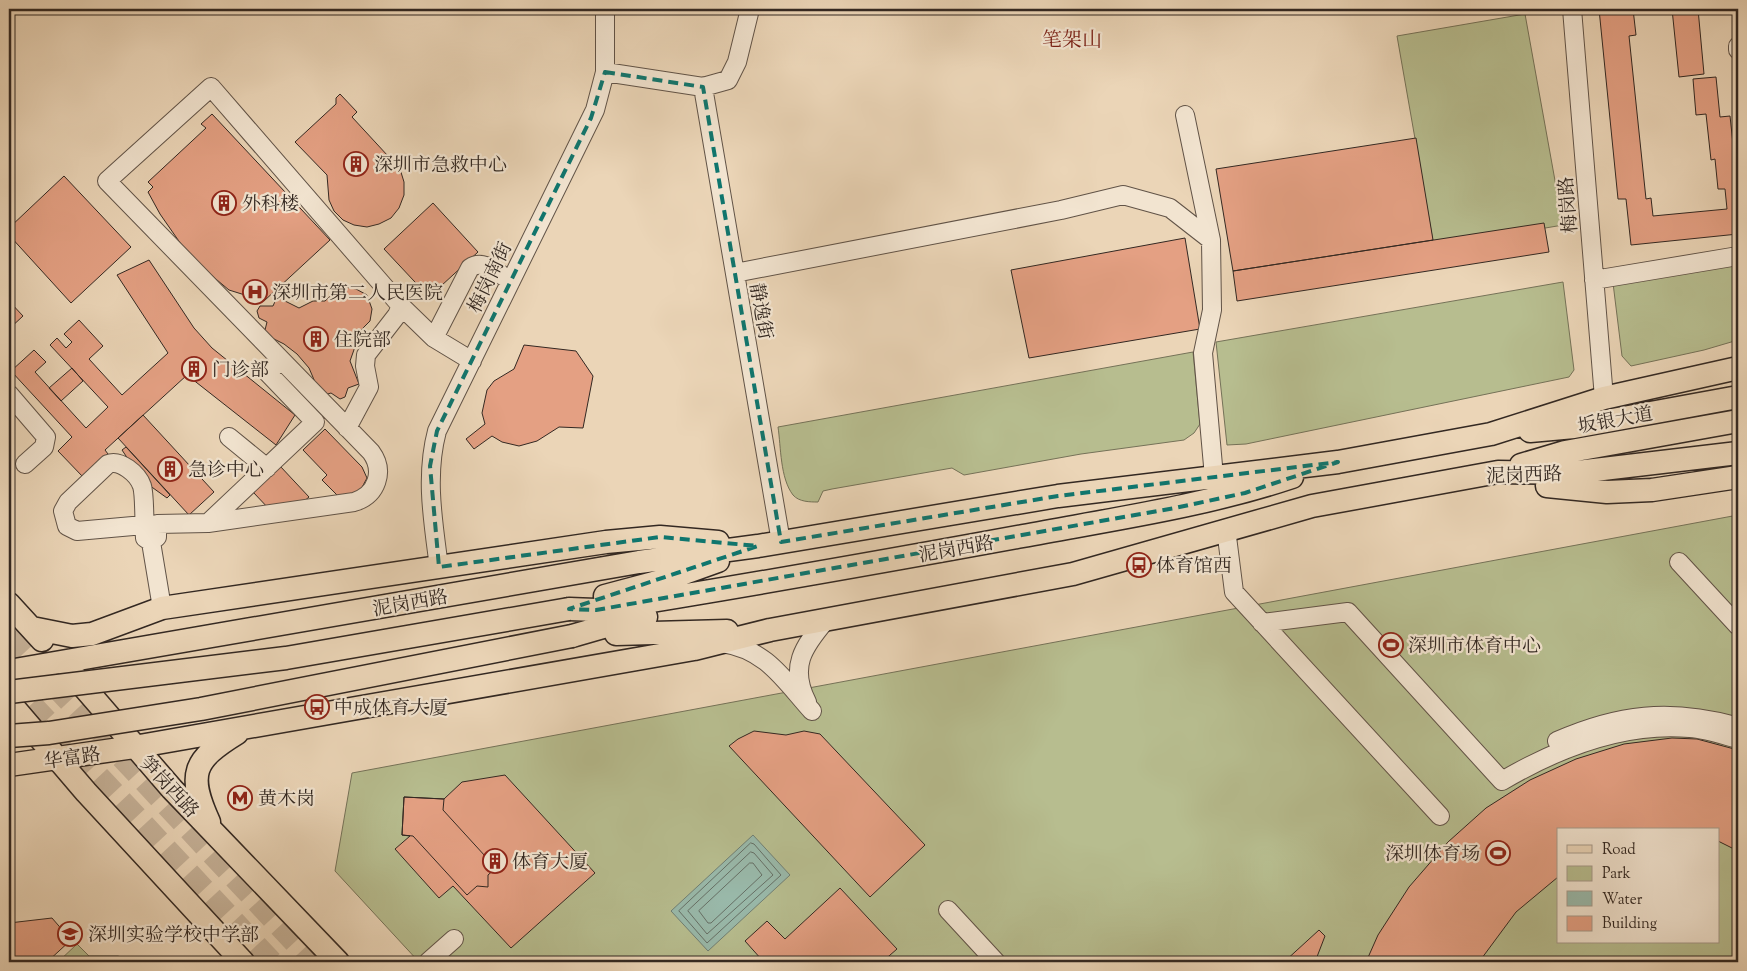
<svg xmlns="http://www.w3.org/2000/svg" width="1747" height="971" font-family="'Sorts Mill Goudy','Noto Serif SC',serif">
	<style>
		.green { fill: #b7bd8f; stroke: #757258; fill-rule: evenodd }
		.water { fill: #99b9aa; stroke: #707f74 }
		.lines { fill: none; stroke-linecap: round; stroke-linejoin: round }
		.shore { stroke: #667066; stroke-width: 1 }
		.building { fill: #e4a083; stroke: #332822 }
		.major-tunnel { stroke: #c6b299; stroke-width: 22; stroke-dasharray: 22 11; stroke-linecap: butt }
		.minor-casing { stroke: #615347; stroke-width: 20 }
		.major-casing { stroke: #332822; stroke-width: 25 }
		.minor { stroke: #f2e4d0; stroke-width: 18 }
		.major { stroke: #ebd5b7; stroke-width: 22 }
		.major-bridge-casing { stroke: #332822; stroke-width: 25; stroke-linecap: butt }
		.major-bridge { stroke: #ebd5b7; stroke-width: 22 }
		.marked { fill: none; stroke: #0f766e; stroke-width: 4; stroke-dasharray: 10 6; stroke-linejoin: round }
		.labels { text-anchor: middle; stroke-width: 4.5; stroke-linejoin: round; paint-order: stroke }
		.poi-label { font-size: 19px; fill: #332822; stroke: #f2e4d0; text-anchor: start }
		.street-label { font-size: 19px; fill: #332822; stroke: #f2e4d0 }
		.neighbourhood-label { font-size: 20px; fill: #7a1f14; stroke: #f2e4d0 }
	</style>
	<rect width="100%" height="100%" fill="#ebd5b7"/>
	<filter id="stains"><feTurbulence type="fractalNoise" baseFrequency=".004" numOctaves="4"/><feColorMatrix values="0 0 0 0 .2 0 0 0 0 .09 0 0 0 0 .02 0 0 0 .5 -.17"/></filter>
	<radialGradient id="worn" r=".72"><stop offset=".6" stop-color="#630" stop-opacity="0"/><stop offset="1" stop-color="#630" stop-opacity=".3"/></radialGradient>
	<!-- green -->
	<path class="green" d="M1525,14L1563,225L1434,247L1397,36Z
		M1738,260V340L1704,350L1631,366L1622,356L1613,283Z
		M1563,282L1574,370L1569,377L1246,444L1227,445L1216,342Z
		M1193,352L1200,424L1194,433L1184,440L1081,454L964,475L952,468L832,489L823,491L818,502C810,502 799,502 793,495C780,478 781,447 778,427Z
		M1738,515V962H419L335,871L352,773ZM1558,830H1718V942H1558Z
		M77,944L89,956H118L139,962H58Z"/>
	<!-- water -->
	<path class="water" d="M753,835L790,875L708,951L671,911Z"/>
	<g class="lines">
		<!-- shore -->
		<path class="shore" d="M751,843L754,844L781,875L707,943L679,911Z
			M751,852L754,853L773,875L707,934L688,911Z
			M750,863H753L762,875L711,923H708L699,911Z"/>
	</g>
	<!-- building -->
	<path class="building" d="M1599,9H1633L1636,35L1629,36L1646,199L1651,198L1653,216L1727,209L1725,189H1718L1715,159L1711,160L1706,114L1696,115L1693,79L1716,77L1720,117L1730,116L1734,153H1738V234L1631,245L1626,199H1618Z
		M1672,9H1698L1704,74L1679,77Z
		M340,94L357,112L352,117L400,169L404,182V195L399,208L391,218L379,224L367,227L354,225L343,220L334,211L329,200L327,175L295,142L336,104V98Z
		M212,114L330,240L264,301L229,290L211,275L183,247L160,214L148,192L153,187L148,182L206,128L201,124Z
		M1416,138L1433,240L1233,271L1216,169Z
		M64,176L131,247L71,303L9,235V228Z
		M433,203L478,252L429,297L384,249Z
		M1544,223L1549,252L1237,301L1233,271Z
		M1185,238L1200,329L1029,358L1011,270Z
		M149,260L194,328L212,348L295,415L276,445L187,375L105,450L108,454L83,477L58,451L72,437L11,371L34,350L46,362L35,372L86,428L108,407L50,345L57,338L66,348L72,342L64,334L79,320L103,346L89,359L122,395L168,353L117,275Z
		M345,287L356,289L367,295L372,309L370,321L356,335V344L350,361L359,384L348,388L345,397L340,399L331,393L321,396L309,368L297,354L284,344L264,334L267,322L259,318L257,311L260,306H273L277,297L299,308L313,301H325L337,290Z
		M9,301L23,316L9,329Z
		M524,345L576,351L593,376L583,428L559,427L537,441L519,446L502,442L492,436L474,449L466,439L485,424L482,413L487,390L494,381L514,369Z
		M72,368L83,381L61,401L49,388Z
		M143,415L214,492L189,515L118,438Z
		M325,429L362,467L367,478L360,491L354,494H348L342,500L322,480L327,475L303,450Z
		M126,447L170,495L167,498L142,480L122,450Z
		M280,466L309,497L296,508L271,511L253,492Z
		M754,731L786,735L804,731L820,734L925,845L870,897L729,746L738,739Z
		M1672,738L1697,739L1738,750V851L1718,841V830H1558V877L1516,912L1479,962H1366L1378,935L1409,887L1448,842L1486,808L1530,780L1576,759L1624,744Z
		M505,775L595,873L511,948L453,886L439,898L395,849L410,836L402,835L404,797L444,799L462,782Z
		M404,797L444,799L443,810L496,868L488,875V887L477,886L467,895L413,836L402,835Z
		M840,888L897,949L882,962H760L762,960L745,941L767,921L785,939Z
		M52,918L71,940L47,962H10L9,923Z
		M1319,930L1325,936L1315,962H1284Z"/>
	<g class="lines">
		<!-- major-tunnel -->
		<path class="major-tunnel" d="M9,637L313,962
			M9,680L272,962"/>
		<defs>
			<path id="minor" d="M1572,9L1604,398
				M1738,46V50
				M605,72L703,87L728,80L737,62L750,9
				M703,87L781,542
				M1185,115L1211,240L1212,310L1203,353L1214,477
				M735,273L1061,210L1123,195L1170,208L1211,240
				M1594,280L1738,256
				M434,338L470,268C484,258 498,274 511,281
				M9,394L46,437L44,447L25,464
				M347,428L369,387L365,366L366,355L397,315L401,306
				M229,437L267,468
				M208,523L315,422L268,373L280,361
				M144,525L77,531L67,526L63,511L68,502L108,464C120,459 138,474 142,486C145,495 144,526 145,538L151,542L157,537V524L208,523L354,502C377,495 385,471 371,452L107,181L211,87L401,306L434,338L472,361
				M1226,529L1234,592L1440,816
				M151,542L162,608
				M1679,562L1738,626
				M439,567C433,521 425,476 437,431L595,110L605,72V9
				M1262,623L1348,612L1502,781C1558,748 1624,722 1690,728C1706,729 1723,735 1738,739
				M722,643C766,649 784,680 812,711
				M807,702C789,667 803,647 826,620
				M1557,741C1618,714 1670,708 1735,726
				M948,910L996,962
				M428,962L454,939"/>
			<path id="major" d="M1530,431L1574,427L1738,397
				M1521,465L1565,452L1738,421
				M1547,486L1607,492L1652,490L1738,477
				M605,596L665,580L718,561
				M9,604L42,640
				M569,609L596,610C739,587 881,562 1023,536C1114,519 1205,506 1292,477
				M32,628L72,636L92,634L162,608L606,542L660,537L718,542
				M616,634L727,631
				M572,636L617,623L646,617
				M9,671L639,562L758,546L1058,496L1338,462L1491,434L1604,398L1738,368
				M70,671L172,789L338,962
				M9,702L86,792L243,962
				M9,765L134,747L694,649L770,630L1073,574L1312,506L1498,472L1569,473L1738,453
				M209,822C187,774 193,760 237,733"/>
		</defs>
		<!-- minor casing -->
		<use href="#minor" class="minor-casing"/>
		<!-- major casing -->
		<use href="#major" class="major-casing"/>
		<!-- minor -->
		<use href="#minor" class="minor"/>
		<!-- major -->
		<use href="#major" class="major"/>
		<defs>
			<path id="major-bridge" d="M9,692L286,658L569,609
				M9,736L49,733L201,709L572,636"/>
		</defs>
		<!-- major-bridge casing -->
		<use href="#major-bridge" class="major-bridge-casing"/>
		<!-- major-bridge -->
		<use href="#major-bridge" class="major-bridge"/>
	</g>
	<!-- marked area -->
	<path class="marked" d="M605,72L703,87L781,542L1058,496L1338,462L1245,493L1175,508L596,610L569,609L758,546L660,537L439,567L430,466L437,431L591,118Z"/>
	<!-- icons -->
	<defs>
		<symbol id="building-ring" viewBox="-11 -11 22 22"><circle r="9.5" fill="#f2e4d0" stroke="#8f2418" stroke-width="1.5"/><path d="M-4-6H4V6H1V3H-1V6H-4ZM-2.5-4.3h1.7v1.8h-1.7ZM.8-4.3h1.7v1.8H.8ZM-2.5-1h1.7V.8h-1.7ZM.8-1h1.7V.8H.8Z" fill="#8f2418"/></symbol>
		<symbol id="hospital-ring" viewBox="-11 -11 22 22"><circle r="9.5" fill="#f2e4d0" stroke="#8f2418" stroke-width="1.5"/><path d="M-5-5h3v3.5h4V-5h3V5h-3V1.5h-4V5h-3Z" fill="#8f2418"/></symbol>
		<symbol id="bus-ring" viewBox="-11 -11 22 22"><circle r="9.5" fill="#f2e4d0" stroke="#8f2418" stroke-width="1.5"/><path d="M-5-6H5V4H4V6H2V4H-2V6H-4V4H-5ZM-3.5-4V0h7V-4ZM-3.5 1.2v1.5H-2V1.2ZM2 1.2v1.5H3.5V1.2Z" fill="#8f2418"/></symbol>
		<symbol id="stadium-ring" viewBox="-11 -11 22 22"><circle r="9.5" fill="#f2e4d0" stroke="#8f2418" stroke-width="1.5"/><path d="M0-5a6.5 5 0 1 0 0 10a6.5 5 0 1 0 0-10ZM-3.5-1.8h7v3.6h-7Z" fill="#8f2418"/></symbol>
		<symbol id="metro-ring" viewBox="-11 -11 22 22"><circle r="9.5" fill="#f2e4d0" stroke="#8f2418" stroke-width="1.5"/><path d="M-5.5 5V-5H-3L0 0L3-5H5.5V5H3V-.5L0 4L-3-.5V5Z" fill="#8f2418"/></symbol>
		<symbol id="school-ring" viewBox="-11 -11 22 22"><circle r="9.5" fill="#f2e4d0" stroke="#8f2418" stroke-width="1.5"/><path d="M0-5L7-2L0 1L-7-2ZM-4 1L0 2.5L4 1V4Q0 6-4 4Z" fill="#8f2418"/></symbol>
	</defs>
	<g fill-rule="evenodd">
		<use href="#building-ring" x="342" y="150" width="28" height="28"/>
		<use href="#building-ring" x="210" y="189" width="28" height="28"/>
		<use href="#hospital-ring" x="241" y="278" width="28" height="28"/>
		<use href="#building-ring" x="302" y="325" width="28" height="28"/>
		<use href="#building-ring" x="180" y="355" width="28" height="28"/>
		<use href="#building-ring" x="156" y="455" width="28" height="28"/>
		<use href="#bus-ring" x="1125" y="551" width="28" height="28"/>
		<use href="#stadium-ring" x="1377" y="631" width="28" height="28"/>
		<use href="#bus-ring" x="303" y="693" width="28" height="28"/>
		<use href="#metro-ring" x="226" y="784" width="28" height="28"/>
		<use href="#stadium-ring" x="1484" y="839" width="28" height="28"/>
		<use href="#building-ring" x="481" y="847" width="28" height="28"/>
		<use href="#school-ring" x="56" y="920" width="28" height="28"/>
	</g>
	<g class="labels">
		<!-- poi labels -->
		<g class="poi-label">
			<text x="374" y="171">深圳市急救中心</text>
			<text x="242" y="210">外科楼</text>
			<text x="272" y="299">深圳市第二人民医院</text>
			<text x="334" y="346">住院部</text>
			<text x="212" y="376">门诊部</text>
			<text x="188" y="476">急诊中心</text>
			<text x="1156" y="572">体育馆西</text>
			<text x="1408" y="652">深圳市体育中心</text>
			<text x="334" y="714">中成体育大厦</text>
			<text x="258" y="805">黄木岗</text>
			<text x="1480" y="860" text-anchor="end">深圳体育场</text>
			<text x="512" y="868">体育大厦</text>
			<text x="88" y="941">深圳实验学校中学部</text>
		</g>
		<!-- street labels -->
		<g class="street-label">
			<text transform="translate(1567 205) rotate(-95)" y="7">梅岗路</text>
			<text transform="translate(489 277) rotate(-64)" y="7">梅岗南街</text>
			<text transform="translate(762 311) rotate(80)" y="7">静逸街</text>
			<text transform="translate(1615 419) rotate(-10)" y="7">坂银大道</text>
			<text transform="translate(1524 474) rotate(-2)" y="7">泥岗西路</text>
			<text transform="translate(956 548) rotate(-10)" y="7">泥岗西路</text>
			<text transform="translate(410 602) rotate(-10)" y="7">泥岗西路</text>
			<text transform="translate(72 757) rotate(-8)" y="7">华富路</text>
			<text transform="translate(170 786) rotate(47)" y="7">笋岗西路</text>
		</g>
		<!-- neighbourhood labels -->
		<g class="neighbourhood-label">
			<text x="1072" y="46">笔架山</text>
		</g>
	</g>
	<!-- margin -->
	<rect width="1747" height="971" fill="none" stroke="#ebd5b7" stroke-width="30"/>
	<rect x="10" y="10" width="1727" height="951" fill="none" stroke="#332822" stroke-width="2.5"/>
	<rect x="15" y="15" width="1717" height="941" fill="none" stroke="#332822"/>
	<!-- legend -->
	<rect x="1557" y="828" width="162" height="115" fill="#f2e4d0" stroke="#a6998a"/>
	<rect x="1567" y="845" width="25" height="8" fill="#ebd5b7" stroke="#a6998a"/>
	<text x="1602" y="854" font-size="15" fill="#332822">Road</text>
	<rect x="1567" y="866" width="25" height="15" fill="#b7bd8f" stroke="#a6998a"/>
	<text x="1602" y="878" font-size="15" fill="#332822">Park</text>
	<rect x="1567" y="891" width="25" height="15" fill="#99b9aa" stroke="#a6998a"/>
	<text x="1602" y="904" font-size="15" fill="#332822">Water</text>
	<rect x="1567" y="916" width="25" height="15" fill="#e4a083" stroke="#a6998a"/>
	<text x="1602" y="928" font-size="15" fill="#332822">Building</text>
	<rect width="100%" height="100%" filter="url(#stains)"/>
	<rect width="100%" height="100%" fill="url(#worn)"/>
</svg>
